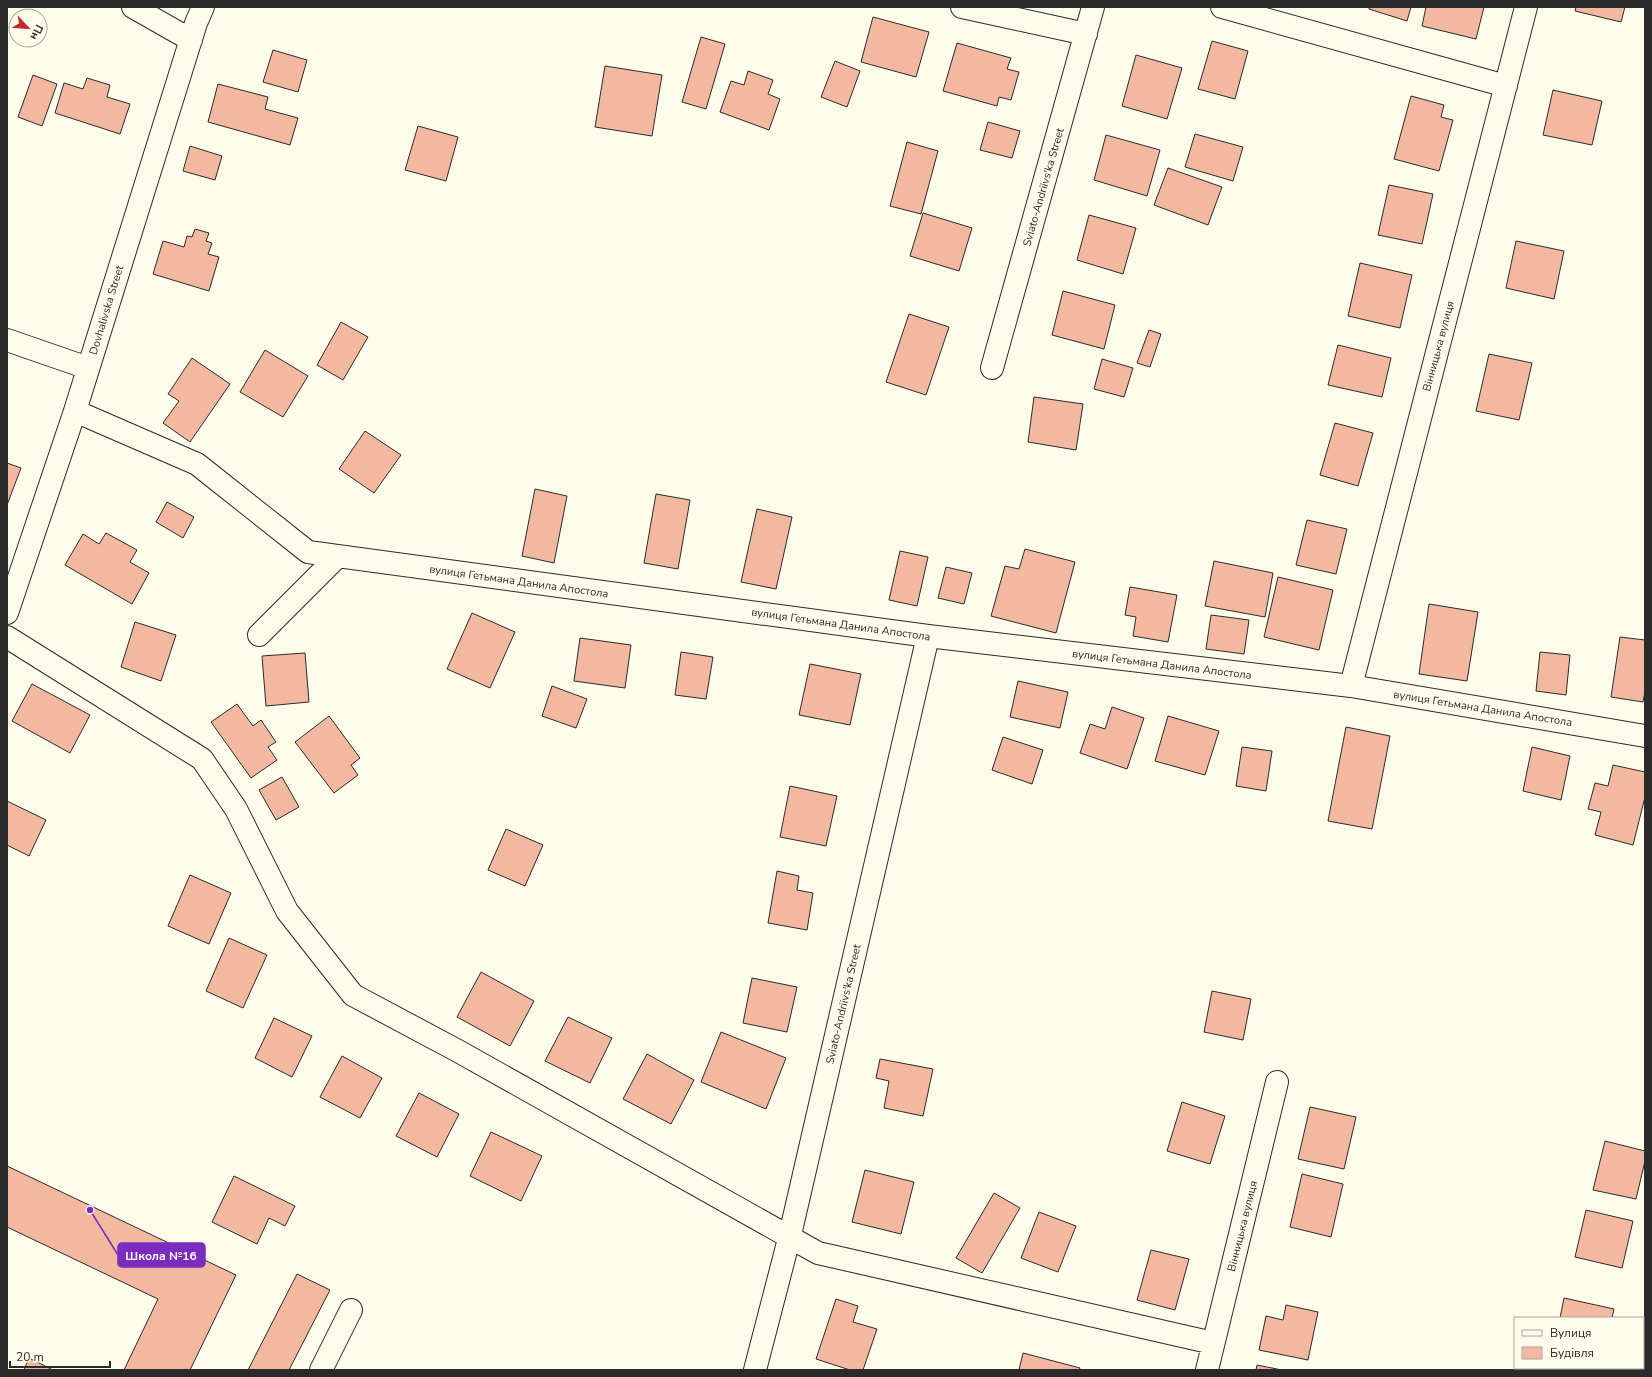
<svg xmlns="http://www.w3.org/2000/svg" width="1652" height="1377" font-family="'Nunito Sans',sans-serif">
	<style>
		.building { fill: #f2b8a0; stroke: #2b2b2b }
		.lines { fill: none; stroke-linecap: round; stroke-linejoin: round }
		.minor-casing { stroke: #2b2b2b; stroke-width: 24 }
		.minor { stroke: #fdfbea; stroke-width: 22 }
		.labels { text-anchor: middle; stroke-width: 3; stroke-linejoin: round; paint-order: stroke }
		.street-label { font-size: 11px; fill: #2b2b2b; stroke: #fdfbea }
		.leader { fill: none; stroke: #7b2cbf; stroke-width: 1.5 }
		.callout-dot { fill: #7b2cbf; stroke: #fdfbea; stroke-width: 1.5 }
		.callout { fill: #7b2cbf; stroke: #7b2cbf; stroke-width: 1.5 }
		.callout-label { font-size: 12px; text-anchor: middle; font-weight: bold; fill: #fff }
	</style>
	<rect width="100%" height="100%" fill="#fdfbea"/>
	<!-- building -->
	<path class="building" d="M1369,7H1411L1407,21L1369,9Z
		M1426,7H1484L1476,39L1422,26Z
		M1576,7H1625L1621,22L1575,11Z
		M873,17L929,32L916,77L861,62Z
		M701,37L725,44L706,109L682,102Z
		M1212,41L1248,51L1235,99L1198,89Z
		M957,43L1011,58L1007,69L1019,72L1011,100L999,97L997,106L943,91Z
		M273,50L307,60L298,92L263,82Z
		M1136,55L1182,68L1167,119L1122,106Z
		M835,61L860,71L847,107L821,97Z
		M605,66L662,75L652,136L595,127Z
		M748,71L773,80L768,94L780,99L769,130L720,112L731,81L744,85Z
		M33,75L57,84L42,126L18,117Z
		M87,78L110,85L107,97L130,104L120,134L55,113L64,83L83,89Z
		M218,84L268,97L265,109L298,118L290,145L208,122Z
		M1553,90L1602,101L1592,145L1543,135Z
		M1411,96L1444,105L1441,117L1453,120L1439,171L1394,159Z
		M988,122L1020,131L1012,158L980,150Z
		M418,126L458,137L446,181L405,170Z
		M1195,134L1243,147L1233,181L1185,167Z
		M1106,135L1160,150L1147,196L1094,180Z
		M907,142L938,151L921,214L890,206Z
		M190,146L222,156L215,180L183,171Z
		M1168,168L1222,187L1208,225L1154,205Z
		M1389,185L1433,194L1422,244L1378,235Z
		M923,213L972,228L959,271L910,256Z
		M1089,215L1136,228L1123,274L1077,260Z
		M195,229L209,233L206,241L212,243L208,254L219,257L209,291L153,274L163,241L184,247L187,236L192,237Z
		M1516,241L1564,251L1554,299L1506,288Z
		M1360,263L1412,275L1400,328L1348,316Z
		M1063,291L1115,305L1104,349L1052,335Z
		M909,314L949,327L926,395L886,382Z
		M341,322L368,337L343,380L317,365Z
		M1149,330L1161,334L1150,367L1137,363Z
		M1338,345L1391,358L1382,397L1328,385Z
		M265,350L308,376L283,417L240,392Z
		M1489,354L1532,363L1519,420L1476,411Z
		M192,358L230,384L190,442L163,423L179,401L168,394Z
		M1102,359L1133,368L1124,397L1094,389Z
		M1034,397L1083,404L1076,450L1028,442Z
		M1335,423L1373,433L1358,486L1320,475Z
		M365,431L401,455L374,493L339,469Z
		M7,463L21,468L7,505Z
		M535,489L567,496L554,563L522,556Z
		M656,494L690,500L678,569L644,563Z
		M167,502L194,517L183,538L156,522Z
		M757,509L792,517L776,589L741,582Z
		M1307,520L1347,529L1336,574L1296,565Z
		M106,533L137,550L130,562L149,573L132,604L65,565L83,534L99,544Z
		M1025,549L1075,562L1056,633L991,616L1005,566L1019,569Z
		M900,551L928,557L917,606L889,600Z
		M1214,561L1273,573L1265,617L1205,606Z
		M946,567L972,573L964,604L938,598Z
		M1278,577L1333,590L1319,650L1264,637Z
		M1130,587L1177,595L1168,642L1133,636L1136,617L1125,615Z
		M1429,604L1478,612L1467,681L1419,674Z
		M472,613L515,632L490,688L447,669Z
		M1211,615L1249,620L1244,654L1206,649Z
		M135,622L176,635L161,681L121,667Z
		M1620,637L1645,640V692L1643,702L1611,697Z
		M580,638L631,645L625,688L574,681Z
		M681,652L713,657L706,699L675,695Z
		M1540,652L1570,655L1566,695L1536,691Z
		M305,653L309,702L266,706L262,656Z
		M810,664L861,674L850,725L799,715Z
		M1018,681L1068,692L1060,728L1010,717Z
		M32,684L90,715L70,753L12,721Z
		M552,686L587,699L576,728L542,716Z
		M237,704L253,726L261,720L276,742L268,747L277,760L251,778L211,722Z
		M1112,707L1144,718L1127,769L1080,753L1090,724L1105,729Z
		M329,716L360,758L351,765L358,775L334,793L295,742Z
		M1168,716L1219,731L1205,775L1155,761Z
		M1346,727L1390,736L1372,829L1328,821Z
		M1003,737L1043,750L1032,784L992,770Z
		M1242,747L1272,751L1266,791L1236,786Z
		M1532,747L1570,756L1561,800L1523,791Z
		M1613,765L1645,772V797L1633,845L1595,835L1601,812L1588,809L1595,783L1608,786Z
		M282,777L299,807L276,820L259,790Z
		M790,786L837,796L826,846L780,837Z
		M7,801L46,820L29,856L7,845Z
		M506,829L543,845L525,886L488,870Z
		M777,871L799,876L797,890L813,893L807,930L768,923Z
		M190,875L231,893L209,944L168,926Z
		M229,938L267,955L243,1008L206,991Z
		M481,972L534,1001L510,1046L457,1017Z
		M752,978L797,987L787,1032L743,1023Z
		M1212,991L1251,999L1243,1040L1204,1032Z
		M568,1017L612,1038L590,1083L545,1061Z
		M274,1018L312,1036L292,1077L255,1058Z
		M721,1032L786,1058L766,1109L701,1082Z
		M647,1054L694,1080L671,1124L623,1099Z
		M342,1056L382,1078L360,1118L320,1097Z
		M880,1059L933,1069L923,1116L884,1108L889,1081L876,1078Z
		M419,1093L459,1114L437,1157L396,1136Z
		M1182,1102L1225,1116L1210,1164L1167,1151Z
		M1310,1107L1356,1117L1344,1169L1298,1159Z
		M491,1132L542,1156L521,1201L470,1176Z
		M1605,1141L1645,1151V1161L1636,1199L1593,1190Z
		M7,1166L236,1275L190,1370H124L158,1299L7,1227Z
		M865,1170L914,1182L901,1234L852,1222Z
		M1302,1174L1343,1184L1331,1237L1290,1227Z
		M234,1176L295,1206L285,1226L269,1218L257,1244L212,1222Z
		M994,1193L1020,1208L982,1273L956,1258Z
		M1586,1210L1633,1221L1622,1268L1575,1257Z
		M1039,1212L1076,1226L1058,1272L1021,1258Z
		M1151,1250L1189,1259L1175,1310L1137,1300Z
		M297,1274L330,1290L289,1370H248Z
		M1564,1298L1614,1309L1612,1318H1560Z
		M836,1299L858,1306L853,1322L877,1329L863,1370H850L816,1359Z
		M1286,1305L1318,1312L1308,1360L1259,1350L1266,1316L1283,1320Z
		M1023,1353L1080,1368L1079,1370H1019Z
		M29,1358L53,1370H24Z
		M1257,1365L1282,1370H1256Z"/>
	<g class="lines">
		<defs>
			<path id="minor" d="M133,7L191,40
				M962,7L1086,34
				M1222,7L1506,86
				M7,340L88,368
				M992,368L1093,7
				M75,411L197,464L308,552L928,636L1351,686L1645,736
				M7,613L75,411L196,23L203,7
				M259,635L338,556
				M7,637L202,759L236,809L287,911L353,995L458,1051L818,1253L1213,1343
				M1351,686L1526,7
				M1643,1362L1645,1353
				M321,1370L351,1310
				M755,1370L790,1235L928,636
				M1207,1370L1277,1082"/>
		</defs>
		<!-- minor casing -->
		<use href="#minor" class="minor-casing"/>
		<!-- minor -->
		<use href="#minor" class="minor"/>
	</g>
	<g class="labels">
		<!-- street labels -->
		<g class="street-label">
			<text transform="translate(1043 187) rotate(-74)" y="4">Sviato-Andriivs'ka Street</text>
			<text transform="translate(106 310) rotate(-73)" y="4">Dovhalivska Street</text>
			<text transform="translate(1438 346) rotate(-75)" y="4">Вінницька вулиця</text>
			<text transform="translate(519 581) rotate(8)" y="4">вулиця Гетьмана Данила Апостола</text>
			<text transform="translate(841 624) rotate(8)" y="4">вулиця Гетьмана Данила Апостола</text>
			<text transform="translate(1162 664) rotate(7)" y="4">вулиця Гетьмана Данила Апостола</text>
			<text transform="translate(1483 708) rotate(9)" y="4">вулиця Гетьмана Данила Апостола</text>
			<text transform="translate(843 1004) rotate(-77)" y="4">Sviato-Andriivs'ka Street</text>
			<text transform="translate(1242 1226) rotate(-76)" y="4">Вінницька вулиця</text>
		</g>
	</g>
	<!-- callouts -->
	<path class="leader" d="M90 1210L118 1255"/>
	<circle class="callout-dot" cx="90" cy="1210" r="4"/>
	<rect class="callout" x="118" y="1243" width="87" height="24" rx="4"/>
	<g class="callout-label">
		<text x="161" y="1260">Школа №16</text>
	</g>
	<!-- border -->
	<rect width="1652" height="1377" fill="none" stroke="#2b2b2b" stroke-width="16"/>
	<!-- legend -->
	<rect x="1514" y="1317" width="130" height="52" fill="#fdfbea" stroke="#a9a89e"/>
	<rect x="1522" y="1330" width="20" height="6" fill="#fdfbea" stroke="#a9a89e"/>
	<text x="1550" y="1337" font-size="12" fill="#2b2b2b">Вулиця</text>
	<rect x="1522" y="1347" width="20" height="12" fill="#f2b8a0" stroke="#a9a89e"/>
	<text x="1550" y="1357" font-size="12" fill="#2b2b2b">Будівля</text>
	<!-- north arrow -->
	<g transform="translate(28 28) rotate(116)"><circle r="19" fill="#fdfbea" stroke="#a9a89e"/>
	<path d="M0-3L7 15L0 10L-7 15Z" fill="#c62828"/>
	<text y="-6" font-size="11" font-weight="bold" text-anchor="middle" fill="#2b2b2b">Пн</text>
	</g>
	<!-- scale -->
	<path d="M10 1361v6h100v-6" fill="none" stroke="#2b2b2b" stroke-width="2"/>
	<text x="16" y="1361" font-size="12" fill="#2b2b2b" stroke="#fdfbea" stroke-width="3" paint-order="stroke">20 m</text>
</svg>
